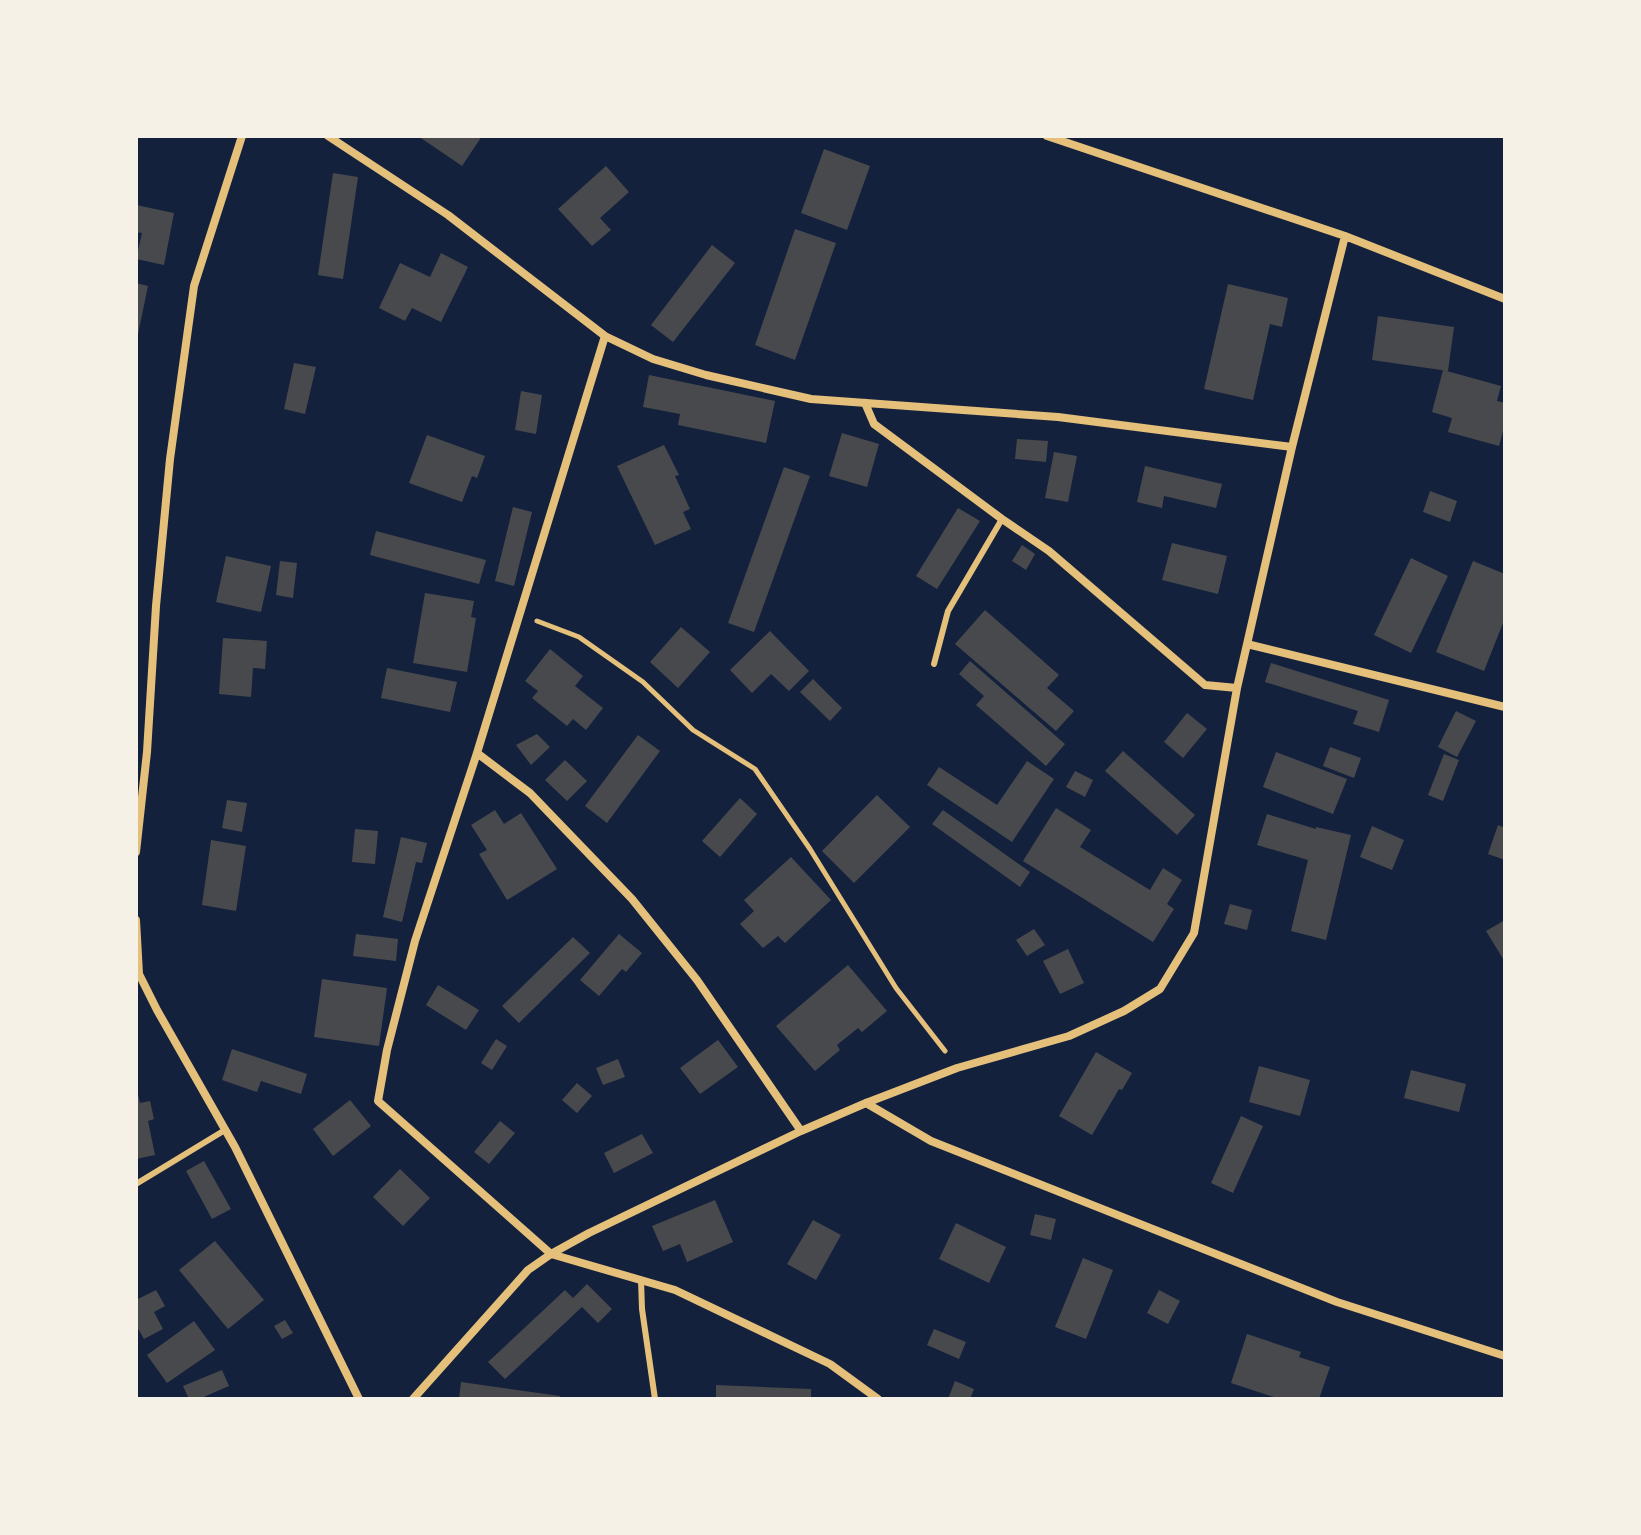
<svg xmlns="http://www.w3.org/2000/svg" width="1641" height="1535" font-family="'IBM Plex Sans',sans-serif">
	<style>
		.building { fill: #48494c }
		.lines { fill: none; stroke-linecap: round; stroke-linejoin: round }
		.path { stroke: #e5c07b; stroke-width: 5 }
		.service { stroke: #e5c07b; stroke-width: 6 }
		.minor { stroke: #e5c07b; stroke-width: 8 }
	</style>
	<rect width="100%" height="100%" fill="#14213d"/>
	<!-- building -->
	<path class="building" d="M418,136H482L462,166Z
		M824,149L870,166L847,230L801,213Z
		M606,166L629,192L600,218L611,230L592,246L558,209Z
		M333,173L358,177L343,279L318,275Z
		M136,205L174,213L164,265L136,259L142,233L136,232Z
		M795,229L836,243L795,360L755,345Z
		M712,245L735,263L673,342L651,325Z
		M441,253L468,267L441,322L412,308L405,321L379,308L400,263L430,277Z
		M136,283L148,286L137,339H136Z
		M1228,284L1288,298L1282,327L1270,324L1253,400L1204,389Z
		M1378,316L1454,327L1448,371L1372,360Z
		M294,363L316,367L305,414L284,409Z
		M1443,370L1501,386L1497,401L1505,403V423L1499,446L1448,432L1452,418L1432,412Z
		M649,375L775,401L766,443L678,425L680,414L643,407Z
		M521,391L542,395L536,434L515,430Z
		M842,433L879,444L867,487L829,476Z
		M427,435L485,456L477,478L472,476L462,502L409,483Z
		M1017,439L1048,441L1046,462L1015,459Z
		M664,445L679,475L675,476L690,509L683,512L691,529L655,545L617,466Z
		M1054,452L1077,456L1068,502L1045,498Z
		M1145,466L1222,484L1216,508L1164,496L1162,508L1137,502Z
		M784,467L810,476L754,632L728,623Z
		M1430,491L1457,501L1450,522L1423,512Z
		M513,507L532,512L514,586L495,581Z
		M958,508L980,521L937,589L916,576Z
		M376,531L486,560L479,584L370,555Z
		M1172,543L1227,556L1218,594L1162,580Z
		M1022,545L1035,554L1026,570L1012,561Z
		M226,556L271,566L261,612L216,602Z
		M1411,558L1448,576L1411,653L1374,635Z
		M280,561L297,563L293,598L276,595Z
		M1473,561L1505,574V618L1484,671L1436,652Z
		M425,593L474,601L471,617L476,618L467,672L413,663Z
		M985,610L1059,675L1047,688L1074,711L1056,731L955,644Z
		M681,627L710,652L678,688L650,662Z
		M770,631L809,671L789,691L771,674L752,693L730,670Z
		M223,638L267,641L265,669L253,668L251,697L219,694Z
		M550,649L583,676L575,686L603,708L586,730L573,719L567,726L532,698L538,691L525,681Z
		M970,661L1065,744L1046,766L976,705L984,696L959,674Z
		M1271,663L1389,700L1379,732L1353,724L1358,711L1265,682Z
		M387,668L457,682L450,712L381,698Z
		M813,679L842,708L830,721L800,692Z
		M1456,711L1476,721L1457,757L1438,747Z
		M1187,713L1207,729L1183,758L1164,742Z
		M537,734L550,747L531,765L516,745Z
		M638,735L660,751L607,823L585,806Z
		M1330,747L1361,758L1354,778L1323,766Z
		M1123,751L1195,815L1177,835L1105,771Z
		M1276,752L1347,779L1333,814L1263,787Z
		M1444,754L1459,760L1443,801L1428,795Z
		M565,760L587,781L567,801L545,780Z
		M1027,761L1054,779L1012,842L927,785L939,767L997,805Z
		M1075,771L1093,780L1085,797L1066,787Z
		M877,795L910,827L854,883L822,851Z
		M740,798L757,814L720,857L702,841Z
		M227,800L247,803L242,832L222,828Z
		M1056,808L1091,830L1080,847L1150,890L1163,868L1182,880L1167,904L1174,909L1153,942L1023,861Z
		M495,810L504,824L521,813L557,869L507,900L479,854L487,850L471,825Z
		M943,810L1030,872L1020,887L932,824Z
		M1267,814L1316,829V827L1351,835L1326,940L1291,931L1308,860L1257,845Z
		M1498,825L1505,828V860L1488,854Z
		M1372,826L1404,840L1392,870L1360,857Z
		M355,829L378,831L375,864L352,862Z
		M401,837L427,843L422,863L416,862L402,922L383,917Z
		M211,840L246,846L236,911L202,905Z
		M791,857L831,900L785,943L778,936L763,948L740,924L754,911L744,900Z
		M1230,904L1252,910L1247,930L1224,924Z
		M1505,920V962L1486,931Z
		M1034,929L1045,945L1027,956L1016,940Z
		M356,934L398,939L396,961L353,956Z
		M619,934L642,953L626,972L622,969L599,996L580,980Z
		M573,937L590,953L519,1023L502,1006Z
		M1068,949L1084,983L1060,994L1043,961Z
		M848,965L887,1011L862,1032L858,1028L837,1045L840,1050L815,1071L776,1026Z
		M322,979L387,988L379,1046L314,1037Z
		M438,985L479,1010L466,1030L426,1005Z
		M496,1039L507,1046L492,1070L481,1063Z
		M718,1040L738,1067L700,1094L680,1068Z
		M232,1049L307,1074L301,1094L261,1081L257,1092L222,1080Z
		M1096,1052L1132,1073L1122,1090L1119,1089L1092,1135L1059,1116Z
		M618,1059L625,1077L603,1085L596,1068Z
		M1259,1066L1310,1080L1300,1116L1249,1102Z
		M1411,1070L1466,1084L1459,1112L1404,1098Z
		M577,1083L592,1096L577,1113L562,1100Z
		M136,1090H137L140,1103L150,1101L154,1119L148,1121L155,1155L136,1159Z
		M350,1100L371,1126L333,1156L313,1129Z
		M1241,1116L1263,1126L1233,1193L1211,1183Z
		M500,1121L515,1133L489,1164L474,1152Z
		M642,1134L653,1153L614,1173L604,1153Z
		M204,1161L231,1209L212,1219L186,1171Z
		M400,1169L430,1198L403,1226L373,1197Z
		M715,1200L733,1242L687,1262L680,1244L663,1251L652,1226Z
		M1035,1214L1056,1219L1051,1240L1030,1235Z
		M813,1220L841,1235L816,1280L787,1264Z
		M956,1223L1006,1247L989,1283L939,1259Z
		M215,1241L264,1300L228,1329L179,1270Z
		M1083,1258L1113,1270L1086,1339L1055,1327Z
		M587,1284L612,1309L598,1323L582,1307L505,1379L488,1362L565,1290L573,1298Z
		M156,1290L165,1306L154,1312L163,1329L144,1339L136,1325V1300Z
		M1159,1290L1180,1301L1168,1324L1147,1313Z
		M285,1320L293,1333L282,1339L274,1326Z
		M194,1321L215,1350L167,1383L147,1355Z
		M934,1329L966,1342L959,1359L927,1345Z
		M1247,1334L1301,1352L1299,1357L1330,1367L1319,1399H1280L1231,1383Z
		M222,1370L229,1386L199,1399H189L183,1386Z
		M955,1381L974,1389L970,1399H948Z
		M461,1382L560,1396L559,1399H459Z
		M716,1385L811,1389V1399H716Z"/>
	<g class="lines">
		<!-- path -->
		<path class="path" d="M537,621L579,637L643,682L693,730L755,769L810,849L896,988L945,1051"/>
		<!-- service -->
		<path class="service" d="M934,664L948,611L1002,519
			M136,1184L225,1130
			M641,1280L642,1309L655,1399"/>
		<!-- minor -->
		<path class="minor" d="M328,136L448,215L605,336L653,359L706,375L811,399L1058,417L1292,447
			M1047,136L1345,236L1505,299
			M605,336L477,753L415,941L387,1050L378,1101L551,1254L675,1290L830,1364L878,1399
			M865,403L874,424L1002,519L1049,551L1205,685L1237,688
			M1247,644L1505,707
			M477,753L530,793L632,899L697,980L801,1131
			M136,852L147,752L156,606L170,459L194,286L242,136
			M136,920L139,974L157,1010L235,1147L359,1399
			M866,1103L931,1141L1337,1302L1505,1356
			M413,1399L528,1270L551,1254L589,1233L801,1131L866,1103L957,1068L1069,1036L1124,1011L1160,989L1194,933L1237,688L1292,447L1345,236"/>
	</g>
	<!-- border -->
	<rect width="1641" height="1535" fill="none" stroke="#f6f1e7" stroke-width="276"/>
</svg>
